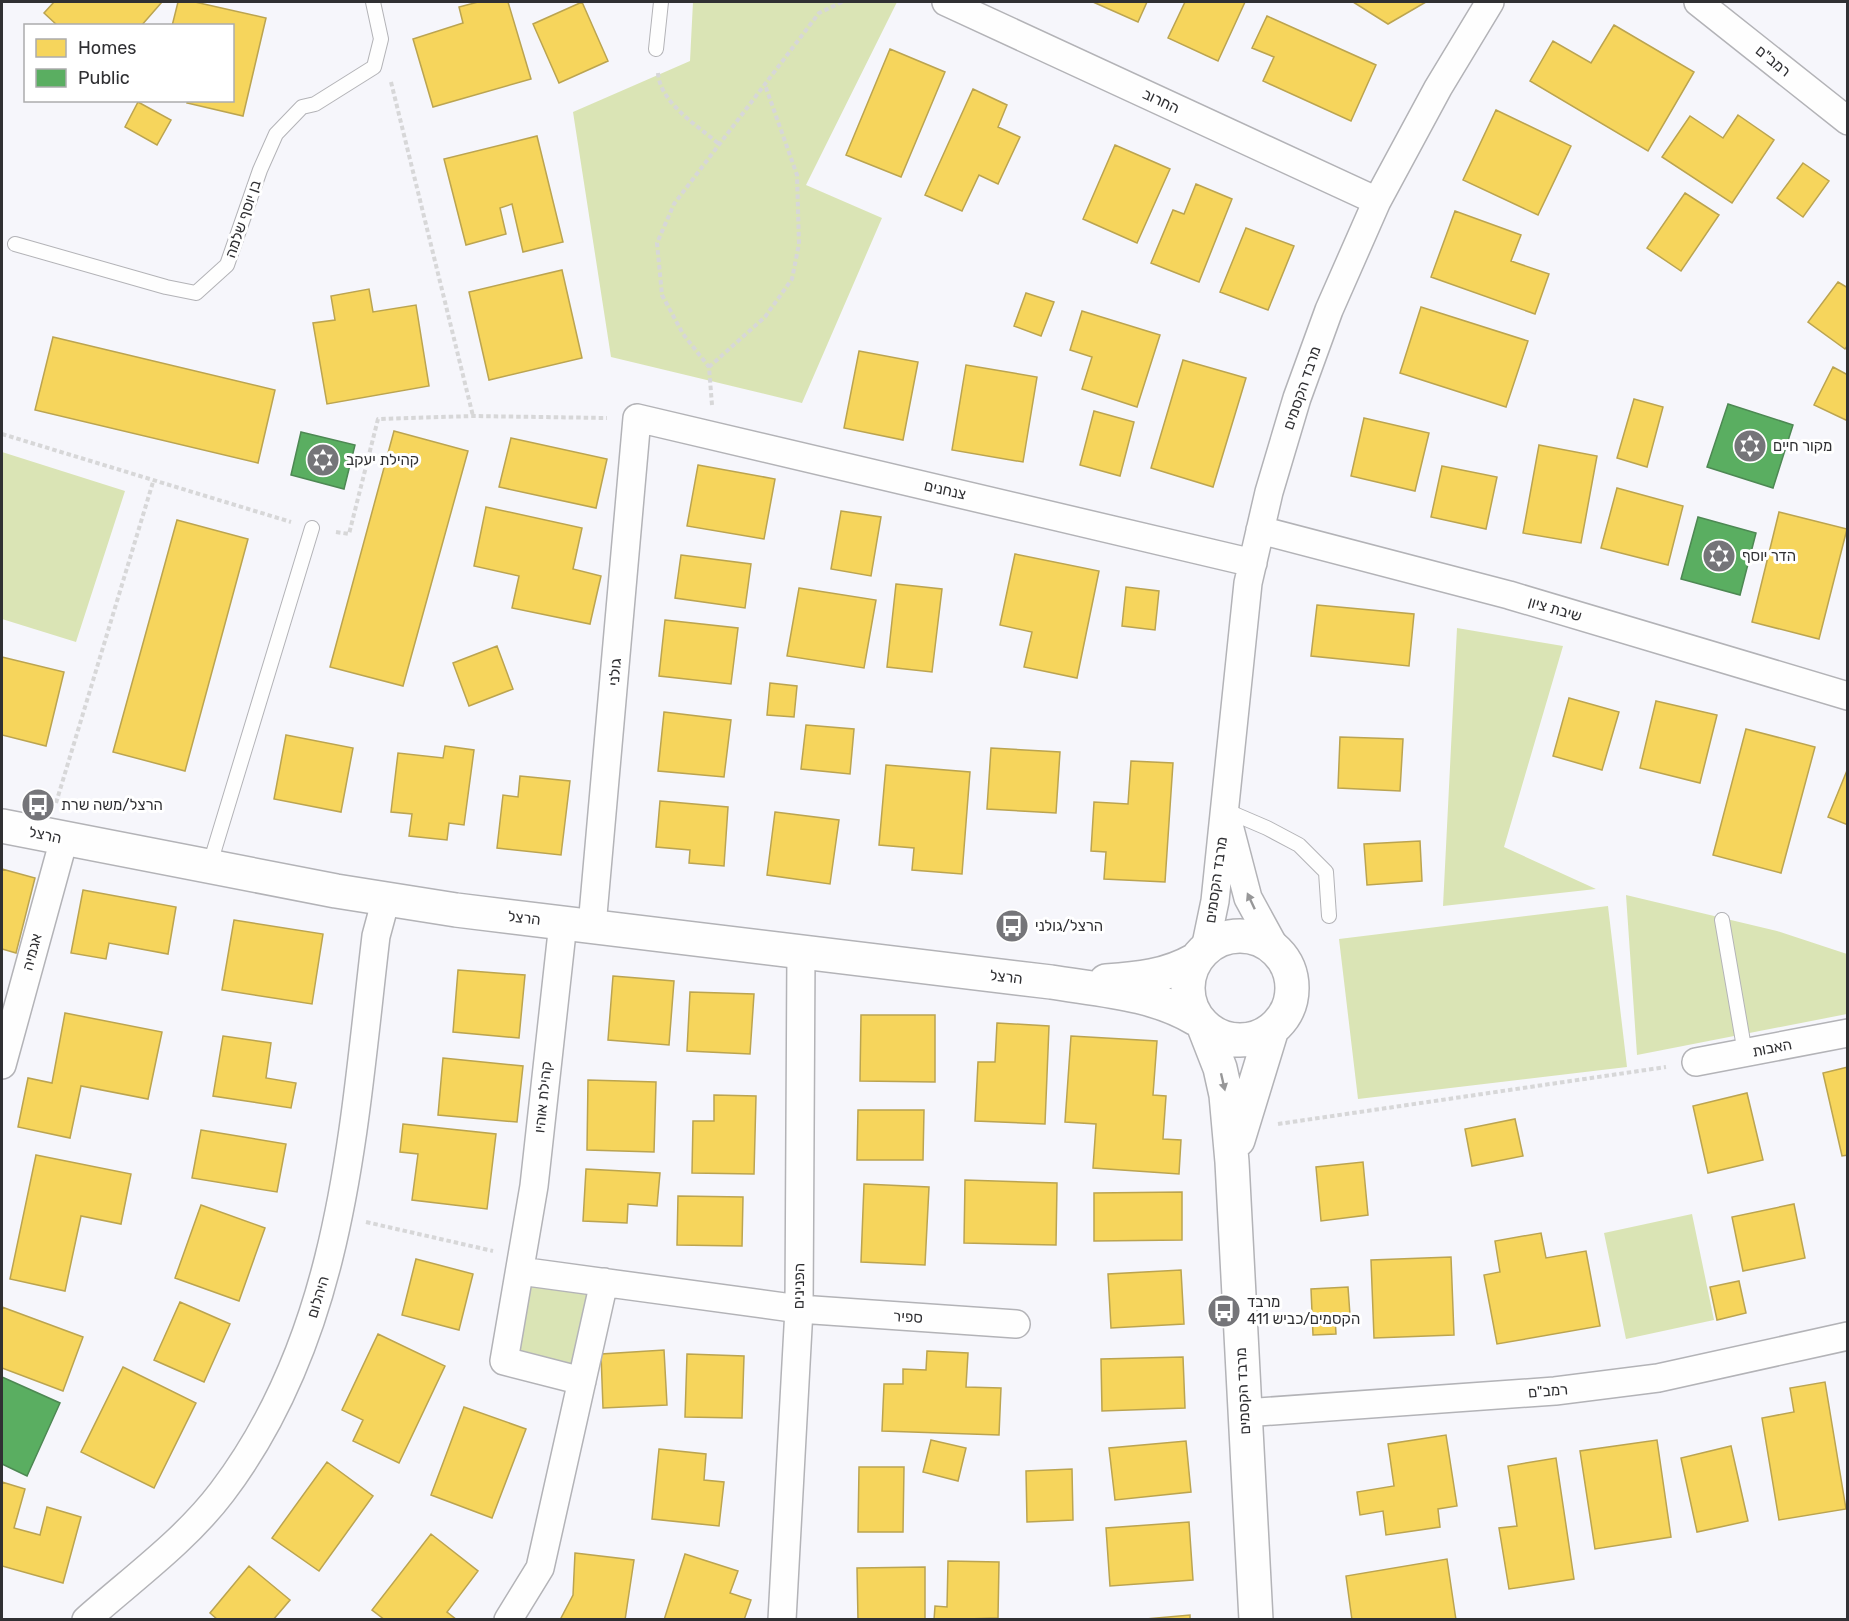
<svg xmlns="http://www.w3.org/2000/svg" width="1849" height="1621" font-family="Rubik,'Noto Sans Hebrew',sans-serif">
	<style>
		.green { fill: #dae4b5 }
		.homes { fill: #f6d55c; stroke: #bba450; stroke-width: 1.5 }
		.public { fill: #5aae61; stroke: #4d8853; stroke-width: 1.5 }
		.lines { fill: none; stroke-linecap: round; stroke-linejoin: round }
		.lane-casing { stroke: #b3b3b7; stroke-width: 16 }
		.street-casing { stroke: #b3b3b7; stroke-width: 30 }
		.secondary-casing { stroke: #b3b3b7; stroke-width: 36 }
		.path { stroke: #d7d7d8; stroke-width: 4; stroke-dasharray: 4.5 3; stroke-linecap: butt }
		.lane { stroke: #fefefe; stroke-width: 14 }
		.street { stroke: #fefefe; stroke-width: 27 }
		.secondary { stroke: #fefefe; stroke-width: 33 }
		.oneway { fill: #979798 }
		.labels { text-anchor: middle; stroke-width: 6; stroke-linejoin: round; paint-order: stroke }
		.street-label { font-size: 15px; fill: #303033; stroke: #fff }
		.poi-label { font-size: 15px; fill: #303033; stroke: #fff; text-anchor: start }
	</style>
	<rect width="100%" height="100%" fill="#f6f6fb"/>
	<!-- green -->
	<path class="green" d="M693,2H897L806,185L882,218L802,403L611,357L573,112L690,61Z
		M2,452L125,491L76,642L2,619Z
		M1457,628L1563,646L1504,847L1596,889L1443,906Z
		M1626,895L1777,931L1847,954V1014L1637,1055Z
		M1608,906L1627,1067L1358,1099L1339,939Z
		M1692,1214L1714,1320L1626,1339L1604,1233Z
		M520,1271L604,1282L582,1381L504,1361Z"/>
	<!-- homes -->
	<path class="homes" d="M54,2H162L141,26H58L44,13Z
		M178,2H195L266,18L243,116L187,103L188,100H232V26H172Z
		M478,2H508L531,79L433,107L413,39L463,23L459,7Z
		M582,2L608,61L559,83L533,24Z
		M1093,2H1147L1138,22Z
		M1185,2H1245L1218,61L1168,38Z
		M1353,2H1426L1388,24Z
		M1267,16L1376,65L1351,121L1263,81L1274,57L1252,48Z
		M1614,25L1694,72L1648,151L1530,81L1553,41L1591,63Z
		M890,49L945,72L901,177L846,155Z
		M973,89L1007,105L998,127L1020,137L998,184L979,175L962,211L925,195Z
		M138,102L171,120L157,145L125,127Z
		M1496,110L1571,146L1538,215L1463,180Z
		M1738,115L1774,140L1732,203L1662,157L1690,116L1723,138Z
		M537,136L563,242L523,252L512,204L500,208L506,234L466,245L444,159Z
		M1115,145L1170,169L1137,243L1083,219Z
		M1803,163L1829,181L1803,217L1777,198Z
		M1196,184L1232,199L1199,282L1151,263L1173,210L1184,214Z
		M1685,193L1719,215L1681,271L1647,248Z
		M1455,211L1521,235L1511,261L1549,274L1535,314L1431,277Z
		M1246,228L1294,246L1268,310L1220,292Z
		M562,270L582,358L489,380L469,292Z
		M1838,282L1848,288V345L1845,349L1808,322Z
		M369,289L373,312L416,305L429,386L327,404L313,323L335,320L331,296Z
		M1026,293L1054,302L1041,336L1014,326Z
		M1421,307L1528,341L1506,407L1400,373Z
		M1082,311L1160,335L1137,407L1082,389L1092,357L1070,350Z
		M53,337L275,390L258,463L35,410Z
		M859,351L918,362L903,440L844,428Z
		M1183,360L1246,378L1213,487L1151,468Z
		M966,365L1037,377L1023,462L952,450Z
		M1833,367L1848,375V421L1814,405Z
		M1634,399L1663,407L1647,467L1617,458Z
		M1094,411L1134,422L1120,476L1080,465Z
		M1364,418L1429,433L1415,491L1351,476Z
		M394,431L468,451L403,686L330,667Z
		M511,438L607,459L596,508L499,487Z
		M1539,445L1597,456L1581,543L1523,533Z
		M698,465L775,479L764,539L687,526Z
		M1442,466L1497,477L1486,529L1431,517Z
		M1617,488L1683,506L1668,565L1601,548Z
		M486,507L582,528L573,569L601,576L590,624L512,608L519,576L474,566Z
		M841,511L881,517L871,576L831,569Z
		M1779,512L1847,529L1819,639L1752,622Z
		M177,520L248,539L185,771L113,752Z
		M1015,554L1099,571L1077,678L1024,667L1032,632L1000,625Z
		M681,555L751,564L745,608L675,598Z
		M896,584L942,589L932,672L887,667Z
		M1126,587L1159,591L1155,630L1122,626Z
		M799,588L876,600L864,668L787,656Z
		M1317,605L1414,614L1409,666L1311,656Z
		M665,620L738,628L731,684L659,676Z
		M497,646L513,689L469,706L453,663Z
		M2,657L64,672L46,746L2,735Z
		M770,683L797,686L794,717L767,715Z
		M1569,698L1619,712L1602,770L1553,756Z
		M1656,701L1717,715L1700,783L1640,768Z
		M664,712L731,720L724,777L658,771Z
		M806,725L854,729L850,774L801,769Z
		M1746,729L1815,747L1781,873L1713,855Z
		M286,735L353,748L341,812L274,799Z
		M1340,737L1403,739L1400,791L1338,788Z
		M445,746L474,750L464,825L449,823L447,840L409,836L412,814L391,812L398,753L443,758Z
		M991,748L1060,752L1056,813L987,809Z
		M1131,761L1173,763L1165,882L1104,879L1106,852L1091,851L1094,802L1128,804Z
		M886,765L970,772L962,874L912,870L914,848L879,845Z
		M1848,768V825L1828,817Z
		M520,776L570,781L561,855L497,848L503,795L518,797Z
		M660,801L728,807L724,866L689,863L690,850L656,847Z
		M775,812L839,820L830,884L767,875Z
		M1420,841L1422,881L1367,885L1364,844Z
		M2,869L35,878L16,953L2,949Z
		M83,890L176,907L168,954L109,943L106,959L71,953Z
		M234,920L323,934L312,1004L222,990Z
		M458,970L525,975L519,1038L453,1032Z
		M613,976L674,981L669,1045L608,1040Z
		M690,992L754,994L750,1054L687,1051Z
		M65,1013L162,1032L148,1099L81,1086L70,1138L18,1127L28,1078L52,1083Z
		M861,1015H935V1082L860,1081Z
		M997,1023L1049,1026L1045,1124L975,1121L978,1062H995Z
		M223,1036L271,1043L266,1078L296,1083L291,1108L213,1096Z
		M1071,1036L1157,1041L1153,1095L1166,1096L1163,1139L1181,1140L1179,1174L1093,1168L1096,1124L1065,1122Z
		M443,1058L523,1066L517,1122L438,1115Z
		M1848,1067V1155L1842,1156L1823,1073Z
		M588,1080L656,1082L654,1152L587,1150Z
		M1747,1093L1763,1160L1708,1173L1693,1106Z
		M714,1095L756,1096L754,1174L692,1173L693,1121H714Z
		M858,1110H924L923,1160H857Z
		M1515,1119L1523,1156L1472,1166L1465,1129Z
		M403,1124L496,1134L487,1209L412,1200L418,1154L400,1152Z
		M201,1130L286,1144L277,1192L192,1178Z
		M36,1155L131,1174L121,1224L81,1216L65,1291L10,1279Z
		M1363,1162L1368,1215L1321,1221L1316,1167Z
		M586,1169L660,1173L657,1206L628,1204L627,1223L583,1221Z
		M965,1180L1057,1183L1056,1245L964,1243Z
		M864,1184L929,1187L925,1265L861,1262Z
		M1182,1192V1240L1094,1241V1193Z
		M678,1196L743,1197L742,1246L677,1245Z
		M1794,1204L1805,1258L1743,1271L1732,1217Z
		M201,1205L265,1228L239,1301L175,1278Z
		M1541,1233L1546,1258L1586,1251L1600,1326L1497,1344L1484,1275L1500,1272L1495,1241Z
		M1451,1257L1454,1335L1374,1338L1371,1260Z
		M416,1259L473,1274L459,1330L402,1315Z
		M1181,1270L1184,1324L1111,1328L1108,1274Z
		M1739,1281L1746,1313L1717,1320L1710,1287Z
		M1348,1287L1350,1315L1335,1316L1336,1334L1313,1335L1311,1289Z
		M180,1302L230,1324L204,1382L154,1360Z
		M2,1307L83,1337L63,1391L2,1368Z
		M378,1334L445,1366L399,1463L353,1441L363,1420L342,1410Z
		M664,1350L667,1405L603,1408L601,1354Z
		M927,1351L968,1353L966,1387L1001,1388L999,1435L882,1431L884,1384H903V1369L926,1370Z
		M687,1354L744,1356L742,1418L685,1417Z
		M1183,1357L1185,1408L1102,1411L1101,1359Z
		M123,1367L196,1403L154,1488L81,1452Z
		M1825,1382L1846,1509L1779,1520L1762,1418L1794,1412L1790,1388Z
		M464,1407L526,1429L492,1518L431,1495Z
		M1446,1435L1457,1506L1438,1509L1440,1527L1386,1535L1383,1511L1360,1515L1357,1492L1394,1486L1388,1444Z
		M931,1440L966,1448L958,1481L923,1472Z
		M1657,1440L1671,1537L1595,1549L1580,1451Z
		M1186,1441L1191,1492L1115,1500L1109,1448Z
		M1731,1446L1748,1521L1697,1532L1681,1458Z
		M659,1449L706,1454L704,1480L724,1482L719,1526L652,1519Z
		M1556,1458L1574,1579L1509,1589L1499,1528L1517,1526L1508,1466Z
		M327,1462L373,1496L319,1571L272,1538Z
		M859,1467H904L903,1532H858Z
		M1072,1469L1073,1520L1027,1522L1026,1471Z
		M2,1482L25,1489L14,1528L40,1535L47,1507L81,1517L63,1583L2,1566Z
		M1189,1522L1193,1580L1110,1586L1106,1528Z
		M431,1534L478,1571L447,1612L457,1620H385L372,1610Z
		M575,1553L634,1560L625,1620H560L573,1595Z
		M685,1554L738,1571L730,1593L751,1600L744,1620H664Z
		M1447,1559L1456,1620H1352L1346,1576Z
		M948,1561L999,1562L998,1618L934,1620L935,1606L947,1607Z
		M249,1566L290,1600L273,1620H218L210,1613Z
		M925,1567V1620H858L857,1568Z
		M1190,1615V1620H1134Z"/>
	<!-- public -->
	<path class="public" d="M1728,404L1793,425L1773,488L1707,467Z
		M301,432L355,445L344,489L291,475Z
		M1698,517L1756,533L1740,595L1681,579Z
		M2,1377L60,1403L27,1476L2,1464Z"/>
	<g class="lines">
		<defs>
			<path id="lane" d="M656,49L661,2
				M15,244L166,287L196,293L227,265L260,170L276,134L302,107L315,104L374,67L381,39L373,2
				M1225,810L1267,828L1299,845L1326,872L1329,916
				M209,867L312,528
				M1722,920L1745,1053"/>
			<path id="street" d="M946,2L1377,201
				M1698,2L1848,121
				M1260,530L1509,595L1848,696
				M1230,829L1248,898L1278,953
				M563,923L534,1186L504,1361L582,1381
				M592,926L637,418L1253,563
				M1205,949L1215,901L1248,583L1269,492L1297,398L1329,310L1377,201L1438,88L1490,2
				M1696,1062L1848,1033
				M2,1065L64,839
				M520,1271L799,1309L1016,1324
				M1244,1413L1555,1391L1658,1378L1848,1336
				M86,1620C132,1579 185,1541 222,1492C344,1331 353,1129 376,936L386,899
				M508,1620L540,1568L604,1282
				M782,1620L799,1309L801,952"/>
			<path id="secondary" d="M2,826L336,891L456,910L1051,982C1100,990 1153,993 1196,1019
				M1188 988a52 52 0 1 1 104 0a52 52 0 1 1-104 0Z
				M1106,981C1138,979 1167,976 1195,960
				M1204,1027L1220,1068L1226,1095L1232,1162L1256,1620
				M1238,1140L1272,1029"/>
		</defs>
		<!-- lane casing -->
		<use href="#lane" class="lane-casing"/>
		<!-- street casing -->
		<use href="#street" class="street-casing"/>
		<!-- secondary casing -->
		<use href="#secondary" class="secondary-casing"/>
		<!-- path -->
		<path class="path" d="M658,73C660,103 698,126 719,144
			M391,82L473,416
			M709,367L765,317L792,279L799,244L797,175L765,85
			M712,405L709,367L683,334L662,295L657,243L674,204L819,13L842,2
			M2,434L291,522
			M336,532L349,534L378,419L473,416L607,418
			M56,803L153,482
			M1278,1124L1666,1067
			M366,1222L493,1251"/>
		<!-- lane -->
		<use href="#lane" class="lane"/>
		<!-- street -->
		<use href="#street" class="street"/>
		<!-- secondary -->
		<use href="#secondary" class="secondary"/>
	</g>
	<!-- one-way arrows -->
	<defs><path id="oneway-solid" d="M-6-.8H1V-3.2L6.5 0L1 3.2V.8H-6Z" transform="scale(1.5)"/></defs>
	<g class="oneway">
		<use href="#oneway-solid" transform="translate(1251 901) rotate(-115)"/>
		<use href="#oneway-solid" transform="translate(1223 1082) rotate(77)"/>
	</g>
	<!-- icons -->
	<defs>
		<symbol id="synagogue-disc" viewBox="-11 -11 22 22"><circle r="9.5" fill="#757579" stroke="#fff"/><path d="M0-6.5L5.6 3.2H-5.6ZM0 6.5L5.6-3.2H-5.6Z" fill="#fff"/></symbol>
		<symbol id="bus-disc" viewBox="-11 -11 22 22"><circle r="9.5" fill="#757579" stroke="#fff"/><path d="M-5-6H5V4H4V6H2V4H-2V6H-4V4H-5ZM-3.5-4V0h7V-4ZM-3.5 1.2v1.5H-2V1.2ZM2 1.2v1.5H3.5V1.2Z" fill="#fff"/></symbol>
	</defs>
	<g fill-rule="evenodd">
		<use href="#synagogue-disc" x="1731" y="427" width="38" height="38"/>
		<use href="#synagogue-disc" x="304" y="441" width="38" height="38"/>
		<use href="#synagogue-disc" x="1700" y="537" width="38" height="38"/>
		<use href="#bus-disc" x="19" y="786" width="38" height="38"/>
		<use href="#bus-disc" x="993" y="907" width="38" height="38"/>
		<use href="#bus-disc" x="1205" y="1292" width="38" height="38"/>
	</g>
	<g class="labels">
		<!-- street labels -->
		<g class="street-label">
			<text transform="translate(1773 61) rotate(39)" y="5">רמב"ם</text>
			<text transform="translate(1161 101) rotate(25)" y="5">החרוב</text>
			<text transform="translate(243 219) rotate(-71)" y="5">בן יוסף שלמה</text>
			<text transform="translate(1302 388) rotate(-71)" y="5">מרבד הקסמים</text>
			<text transform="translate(945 490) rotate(13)" y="5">צנחנים</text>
			<text transform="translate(1555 609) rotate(16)" y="5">שיבת ציון</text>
			<text transform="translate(615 672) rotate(-85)" y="5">גולני</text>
			<text transform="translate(45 835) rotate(12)" y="5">הרצל</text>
			<text transform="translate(1216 880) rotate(-82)" y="5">מרבד הקסמים</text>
			<text transform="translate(524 918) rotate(7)" y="5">הרצל</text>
			<text transform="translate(32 952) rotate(-75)" y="5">אגמיה</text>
			<text transform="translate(1006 977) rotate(7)" y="5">הרצל</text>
			<text transform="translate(1772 1048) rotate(-11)" y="5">האבות</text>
			<text transform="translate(543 1097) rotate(-84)" y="5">קהילת אוהיו</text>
			<text transform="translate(799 1286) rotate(-89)" y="5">הפנינים</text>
			<text transform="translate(318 1297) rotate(-73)" y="5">היהלום</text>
			<text transform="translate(908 1317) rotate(4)" y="5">ספיר</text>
			<text transform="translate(1243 1391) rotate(-93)" y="5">מרבד הקסמים</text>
			<text transform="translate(1548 1391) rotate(-5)" y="5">רמב"ם</text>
		</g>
		<!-- poi labels -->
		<g class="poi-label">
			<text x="1773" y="451">מקור חיים</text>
			<text x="346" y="465">קהילת יעקב</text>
			<text x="1742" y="561">הדר יוסף</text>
			<text x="61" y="810">הרצל/משה שרת</text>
			<text x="1035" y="931">הרצל/גולני</text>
			<text x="1247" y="1307">מרבד<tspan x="1247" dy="17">הקסמים/כביש 411</tspan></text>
		</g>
	</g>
	<!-- border -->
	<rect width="1849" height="1621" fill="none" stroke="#303033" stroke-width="6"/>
	<!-- legend -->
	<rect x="24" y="24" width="210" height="78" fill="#ffffff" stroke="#acacad" stroke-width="1.5"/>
	<rect x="36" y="39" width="30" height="18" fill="#f6d55c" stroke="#acacad" stroke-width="1.5"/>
	<text x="78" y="54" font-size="18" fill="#303033">Homes</text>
	<rect x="36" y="69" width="30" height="18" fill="#5aae61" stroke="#acacad" stroke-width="1.5"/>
	<text x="78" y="84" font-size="18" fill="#303033">Public</text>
</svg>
